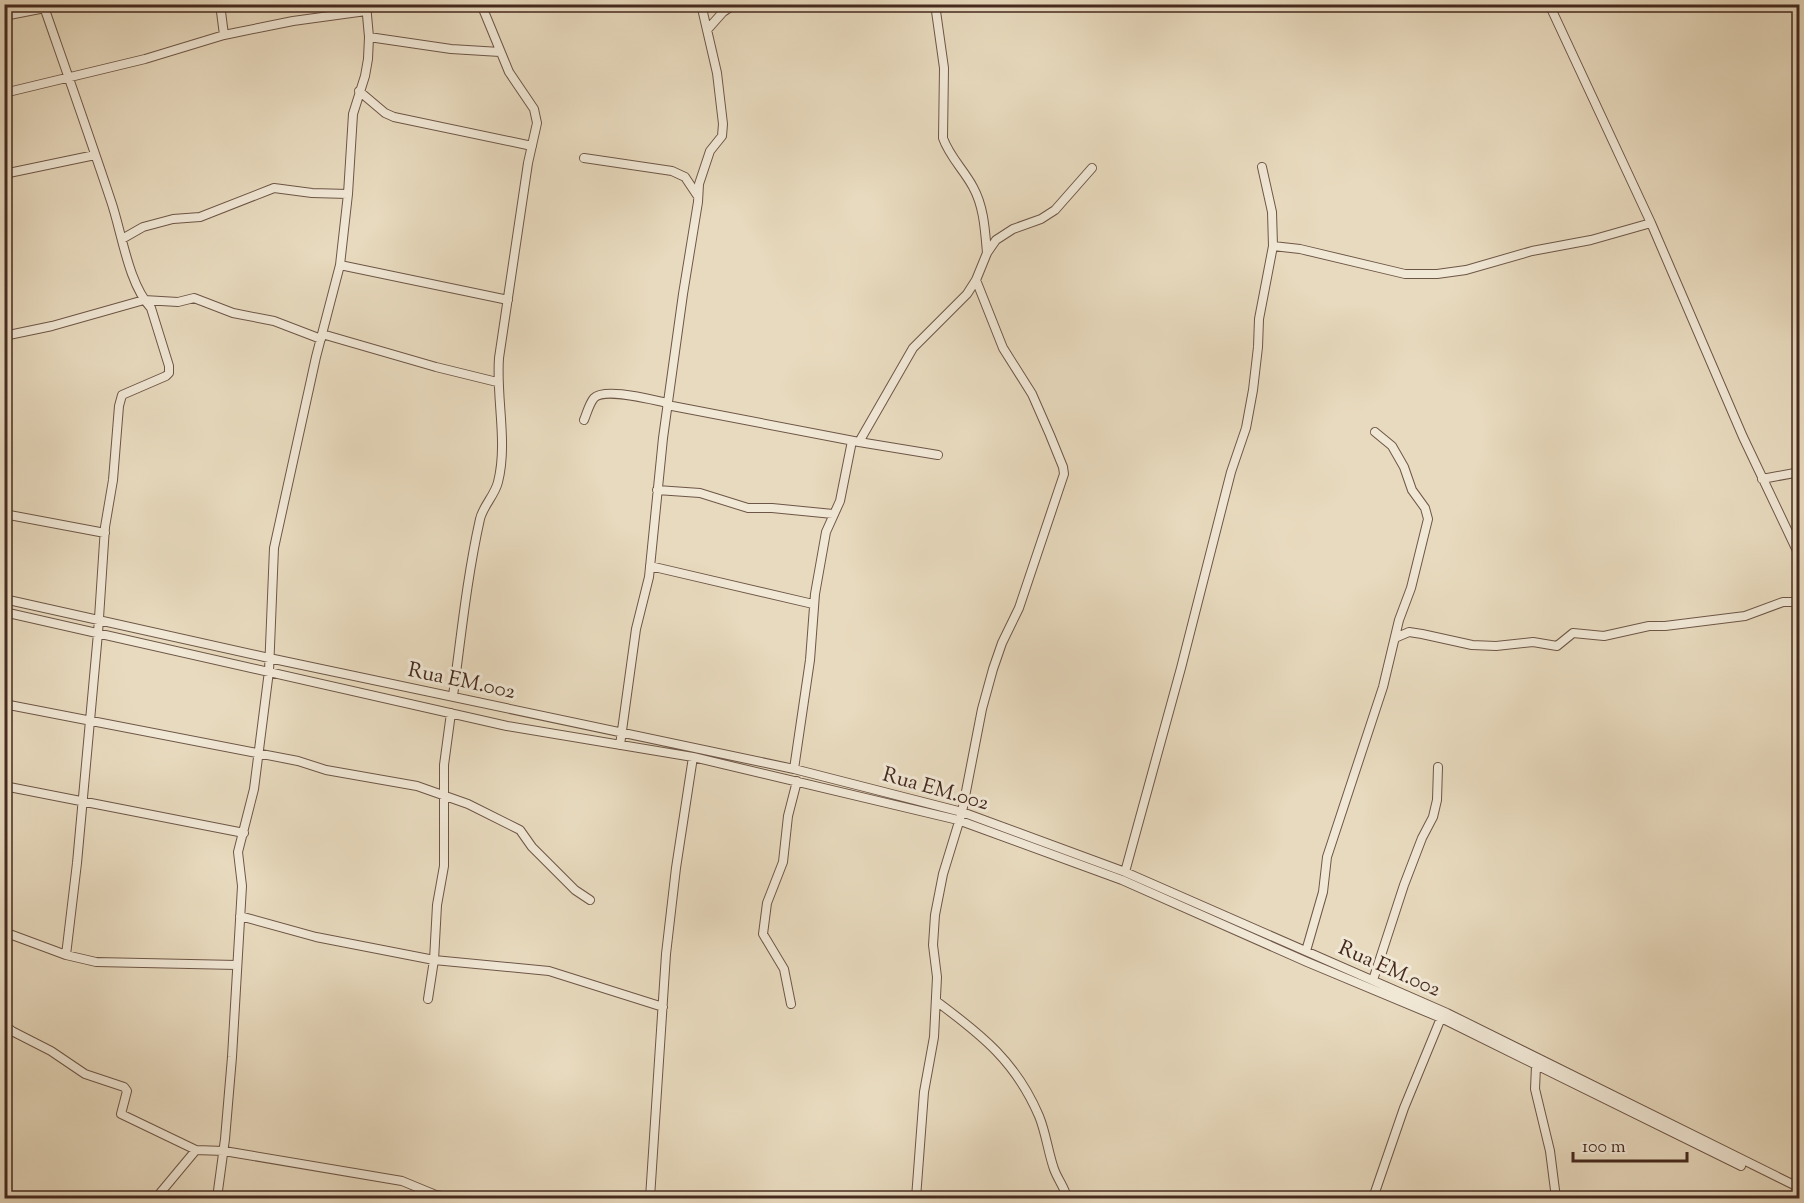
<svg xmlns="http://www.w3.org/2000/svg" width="1804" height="1203" font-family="'Sorts Mill Goudy',serif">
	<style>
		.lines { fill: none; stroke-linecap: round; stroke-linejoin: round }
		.minor-casing { stroke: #6e5647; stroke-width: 10 }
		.minor { stroke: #f0e7d5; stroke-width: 8 }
		.labels { text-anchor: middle; stroke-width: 6; stroke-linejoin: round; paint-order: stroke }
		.street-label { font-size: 21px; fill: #452a1f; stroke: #f0e7d5 }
	</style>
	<rect width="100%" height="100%" fill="#e8dabe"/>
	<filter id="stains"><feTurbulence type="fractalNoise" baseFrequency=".00333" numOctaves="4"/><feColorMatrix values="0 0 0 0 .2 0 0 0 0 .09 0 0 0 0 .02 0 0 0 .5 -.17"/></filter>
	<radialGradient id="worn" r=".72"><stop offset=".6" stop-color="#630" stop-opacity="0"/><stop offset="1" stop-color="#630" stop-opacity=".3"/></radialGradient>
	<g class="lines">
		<defs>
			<path id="minor" d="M43,4C66,70 89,135 111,201C122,233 128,283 151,308L169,366V373L166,376L122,395L119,406L113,480L105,527L98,633L77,863L66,955
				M220,4L224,35
				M935,4L944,68L943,138C949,156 964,170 973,187C984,207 985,230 987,253
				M1549,4L1651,223L1743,437L1800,557
				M4,16L45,8L55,4
				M707,30L723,12L735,4
				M369,37L451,49L500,52
				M359,91L385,113L394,117L532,146
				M4,93L145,59L224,35L293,21L366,11
				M584,158L672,171L685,177L697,195
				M1262,167L1272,212L1273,246
				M4,174L95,155
				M122,239L143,227L173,219L200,217L274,188L312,193L348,194
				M340,265L508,300
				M322,334L436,367L497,382
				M4,336L52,326L144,300L178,302L194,298L233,313L274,321L321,339
				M667,405L859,442L938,455
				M584,420C587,413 589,404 594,398C605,387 652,400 668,403
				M859,442L913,348L967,294L976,280L987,253L996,240L1013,229L1041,219L1055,210L1092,168
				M1762,479L1800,472
				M657,490L700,493L748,508H772L833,514
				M4,514L105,533
				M650,566L813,604
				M4,599L269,658L794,769L962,812L1125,872L1447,1013L1800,1188
				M4,612L507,726L693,757L958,820L1122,880L1307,962L1441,1018L1741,1166
				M1395,638L1409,632L1422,634L1472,645L1496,646L1533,642L1557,646L1573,633L1604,636L1649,626H1665L1745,616L1783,602H1800
				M453,696C461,637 467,577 480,519C483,506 495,495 498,482C508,442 496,399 499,358L528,163L537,123L534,109L509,72L481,4
				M4,704L298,761L326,770L417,786L468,804L520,830L532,847L575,890L590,900
				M620,745L636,629L649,577L663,438L683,294L698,202L699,184L710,151L722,136L723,124L717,73L701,4
				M794,769L810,660L815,594L826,532L840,501L852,441
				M4,786L244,833
				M1125,872L1181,668L1231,472L1246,428L1253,390L1258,347L1259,319L1273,246L1300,249L1405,274H1437L1466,270L1532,251L1591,240L1651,223
				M240,916L316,937L434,960L549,971L663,1007
				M4,932L66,955L96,962L237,965
				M1306,951L1323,892L1327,857L1383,687L1399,620L1411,588L1428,519L1425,508L1412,490L1404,467L1392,446L1375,432
				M1373,980L1404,885L1422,838L1433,817L1437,800L1438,767
				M428,999L434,960L437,905L444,866V765L451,713
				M936,1001C982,1035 1016,1062 1039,1116C1046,1133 1048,1152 1054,1169C1058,1180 1065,1188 1067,1198
				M791,1004L784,969L763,934L767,903L783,862L788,816L797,781
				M4,1027L51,1051L85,1074L124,1087L127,1091L121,1114L196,1150L224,1151L402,1181L436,1195L454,1198
				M4,1040L11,1030
				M1536,1066L1535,1089L1550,1151L1556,1198
				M4,1190L13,1198
				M156,1198L196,1150
				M217,1198L225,1139L232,1057L242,886L238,852L254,789L269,671L274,548L316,357L340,265L348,194L353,114L365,76L368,59L369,37L366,4
				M650,1198L666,954L676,868L693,757
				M916,1198L924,1092L934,1037L937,977L933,945L935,915L943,874L962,812L982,709L993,669L1002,643L1019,608L1064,474L1063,467L1050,435L1032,394L1003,348L976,280
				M1373,1198L1404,1108L1441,1018"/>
		</defs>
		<!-- minor casing -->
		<use href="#minor" class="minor-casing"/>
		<!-- minor -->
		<use href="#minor" class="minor"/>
	</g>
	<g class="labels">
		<!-- street labels -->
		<g class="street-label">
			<text transform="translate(462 680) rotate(12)" y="7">Rua EM.002</text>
			<text transform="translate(936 788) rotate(16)" y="7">Rua EM.002</text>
			<text transform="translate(1390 968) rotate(24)" y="7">Rua EM.002</text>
		</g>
	</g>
	<!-- margin -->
	<rect width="1804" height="1203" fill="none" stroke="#e8dabe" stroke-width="24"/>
	<rect x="6" y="6" width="1792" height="1191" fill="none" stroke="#452a1f" stroke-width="3"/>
	<rect x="12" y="12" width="1780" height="1179" fill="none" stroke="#452a1f" stroke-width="1.5"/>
	<!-- scale -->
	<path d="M1573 1152v9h114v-9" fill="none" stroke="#452a1f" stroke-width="3"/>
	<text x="1582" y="1152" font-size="18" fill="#452a1f" stroke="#f0e7d5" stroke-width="4.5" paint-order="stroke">100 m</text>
	<rect width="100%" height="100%" filter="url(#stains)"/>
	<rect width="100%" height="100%" fill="url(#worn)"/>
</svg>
